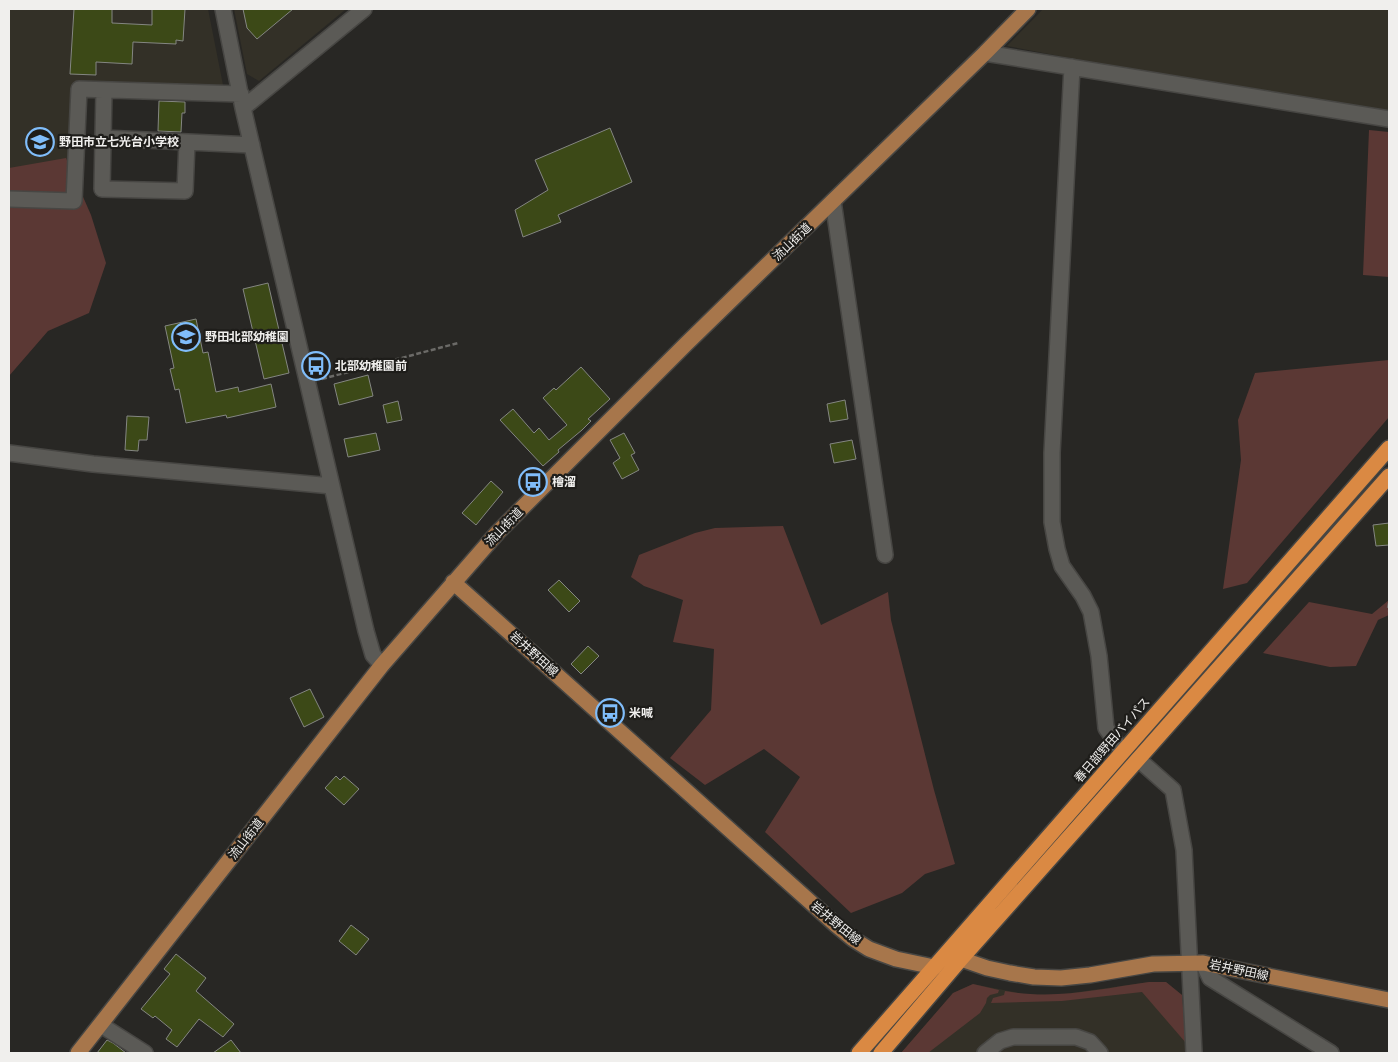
<svg xmlns="http://www.w3.org/2000/svg" width="1398" height="1062" font-family="Helvetica,'Noto Sans JP',sans-serif">
	<style>
		.built { fill: #333027 }
		.green { fill: #5b3834 }
		.building { fill: #3c4917; stroke: #848682 }
		.lines { fill: none; stroke-linecap: round; stroke-linejoin: round }
		.minor-casing { stroke: #474643; stroke-width: 18 }
		.major-casing { stroke: #474643; stroke-width: 18 }
		.highway-casing { stroke: #474643; stroke-width: 18 }
		.path { stroke: #6b6a67; stroke-width: 2.5; stroke-dasharray: 5 2.5; stroke-linecap: butt }
		.minor { stroke: #5b5a56; stroke-width: 15 }
		.major { stroke: #a7764b; stroke-width: 15 }
		.highway { stroke: #da8943; stroke-width: 15 }
		.labels { text-anchor: middle; stroke-width: 4.5; stroke-linejoin: round; paint-order: stroke }
		.poi-label { font-size: 12px; font-weight: bold; fill: #f0efed; stroke: #1e1d1a; text-anchor: start }
		.street-label { font-size: 12px; fill: #f0efed; stroke: #1e1d1a }
	</style>
	<rect width="100%" height="100%" fill="#282724"/>
	<!-- built -->
	<path class="built" d="M9,9H208L224,90H104L73,84L68,194L9,196Z
		M234,9H346L259,81L247,74Z
		M1043,9H1389V119L1007,46Z
		M1149,982H1166L1182,995L1187,1053H901L953,993L973,984L1024,994L1057,995Z"/>
	<!-- green -->
	<path class="green" d="M1369,130L1389,132V277L1363,275Z
		M66,158L91,215L106,263L89,313L48,331L9,376V168Z
		M1389,360V417L1247,583L1223,589L1241,460L1238,420L1255,373Z
		M783,526L821,625L888,592L891,620L934,790L955,864L925,874L902,893L851,913L765,832L800,777L764,749L705,785L670,758L711,710L714,649L673,642L683,600L644,586L631,577L639,555L695,533L715,528Z
		M1389,600V615L1378,620L1356,666L1330,667L1263,653L1309,602L1372,614Z
		M1149,982H1166L1182,995L1186,1043L1142,992L1062,1001L991,1003L993,998L1004,995L1005,991C1056,1000 1099,989 1149,982Z
		M973,984L999,990L998,993L990,995L987,998L986,1003L980,1013L928,1053H901L953,993Z"/>
	<!-- building -->
	<path class="building" d="M74,9H112V23L152,25V9H185L183,41L176,40V44L133,42L132,64L96,62V75L70,74Z
		M243,9H293L257,39L247,28Z
		M159,101L185,102V113H182L181,132L158,131Z
		M610,128L632,182L558,215L561,222L523,237L515,210L548,190L535,160Z
		M268,283L289,373L264,379L243,289Z
		M196,319L203,353L208,352L216,392L238,387L239,392L271,384L276,407L227,418L226,415L186,423L179,389L175,390L170,369L174,368L165,326Z
		M581,367L610,399L588,419L591,421L582,430L558,450L559,452L543,466L500,420L513,409L534,433L539,428L549,440L567,425L543,398L554,388L556,390Z
		M368,375L373,396L339,405L334,384Z
		M845,400L848,419L830,422L827,404Z
		M398,401L402,420L387,423L383,405Z
		M127,416L149,417L147,440H139L138,451L125,450Z
		M376,433L380,450L348,457L344,439Z
		M624,433L635,453L631,455L639,470L622,479L613,463L620,458L610,440Z
		M852,440L856,459L834,463L830,444Z
		M491,481L503,492L476,525L462,513Z
		M1389,523V545L1376,546L1373,525Z
		M559,580L580,601L569,612L548,590Z
		M588,646L599,656L581,674L571,664Z
		M310,689L324,717L304,727L290,698Z
		M336,776L340,780L344,776L359,789L344,805L325,788Z
		M351,925L369,939L356,955L339,941Z
		M176,954L206,978L196,991L234,1024L223,1037L199,1019L177,1047L166,1039L172,1030L155,1016L153,1018L141,1009L170,974L164,969Z
		M107,1040L113,1043L126,1053H97Z
		M231,1040L241,1053H213Z"/>
	<g class="lines">
		<defs>
			<path id="minor" d="M223,9L243,108L366,631L373,655L382,665
				M985,53L1389,119
				M1072,67L1052,453V522L1057,549L1062,566L1083,596L1091,612L1099,656L1106,728L1122,751
				M104,90L102,189L185,191L187,142
				M243,108L364,9
				M103,138L252,145
				M9,199L74,201L79,89L241,94
				M833,201L885,555
				M9,453L93,464L332,486
				M1138,759L1173,790L1184,850L1194,1053
				M1203,963L1210,978L1331,1053
				M101,1025L145,1053
				M985,1053L1000,1041L1013,1037H1076L1090,1042L1100,1053"/>
			<path id="major" d="M453,582L836,925L853,939L869,949L896,959L934,967L961,959L987,968L1010,973L1034,977L1061,978L1090,975L1153,964L1203,963L1389,1000
				M78,1053L382,665L498,532L686,344L985,53L1028,9"/>
			<path id="highway" d="M859,1053L1389,448
				M881,1053L961,959L1389,476"/>
		</defs>
		<!-- minor casing -->
		<use href="#minor" class="minor-casing"/>
		<!-- major casing -->
		<use href="#major" class="major-casing"/>
		<!-- highway casing -->
		<use href="#highway" class="highway-casing"/>
		<!-- path -->
		<path class="path" d="M322,379L458,343
			M1389,603L1388,608L1389,611"/>
		<!-- minor -->
		<use href="#minor" class="minor"/>
		<!-- major -->
		<use href="#major" class="major"/>
		<!-- highway -->
		<use href="#highway" class="highway"/>
	</g>
	<!-- icons -->
	<defs>
		<symbol id="school-ring" viewBox="-11 -11 22 22"><circle r="9.5" fill="#1e1d1a" stroke="#80bdfa" stroke-width="1.5"/><path d="M0-5L7-2L0 1L-7-2ZM-4 1L0 2.5L4 1V4Q0 6-4 4Z" fill="#80bdfa"/></symbol>
		<symbol id="bus-ring" viewBox="-11 -11 22 22"><circle r="9.5" fill="#1e1d1a" stroke="#80bdfa" stroke-width="1.5"/><path d="M-5-6H5V4H4V6H2V4H-2V6H-4V4H-5ZM-3.5-4V0h7V-4ZM-3.5 1.2v1.5H-2V1.2ZM2 1.2v1.5H3.5V1.2Z" fill="#80bdfa"/></symbol>
	</defs>
	<g fill-rule="evenodd">
		<use href="#school-ring" x="24" y="126" width="32" height="32"/>
		<use href="#school-ring" x="170" y="321" width="32" height="32"/>
		<use href="#bus-ring" x="300" y="350" width="32" height="32"/>
		<use href="#bus-ring" x="517" y="466" width="32" height="32"/>
		<use href="#bus-ring" x="594" y="697" width="32" height="32"/>
	</g>
	<g class="labels">
		<!-- poi labels -->
		<g class="poi-label">
			<text x="59" y="146">野田市立七光台小学校</text>
			<text x="205" y="341">野田北部幼稚園</text>
			<text x="335" y="370">北部幼稚園前</text>
			<text x="552" y="486">檜溜</text>
			<text x="629" y="717">米喊</text>
		</g>
		<!-- street labels -->
		<g class="street-label">
			<text transform="translate(792 242) rotate(-44)" y="4">流山街道</text>
			<text transform="translate(504 527) rotate(-46)" y="4">流山街道</text>
			<text transform="translate(534 654) rotate(42)" y="4">岩井野田線</text>
			<text transform="translate(1112 740) rotate(-49)" y="4">春日部野田バイパス</text>
			<text transform="translate(246 839) rotate(-52)" y="4">流山街道</text>
			<text transform="translate(836 923) rotate(39)" y="4">岩井野田線</text>
			<text transform="translate(1239 970) rotate(12)" y="4">岩井野田線</text>
		</g>
	</g>
	<!-- border -->
	<rect width="1398" height="1062" fill="none" stroke="#f0efed" stroke-width="20"/>
</svg>
